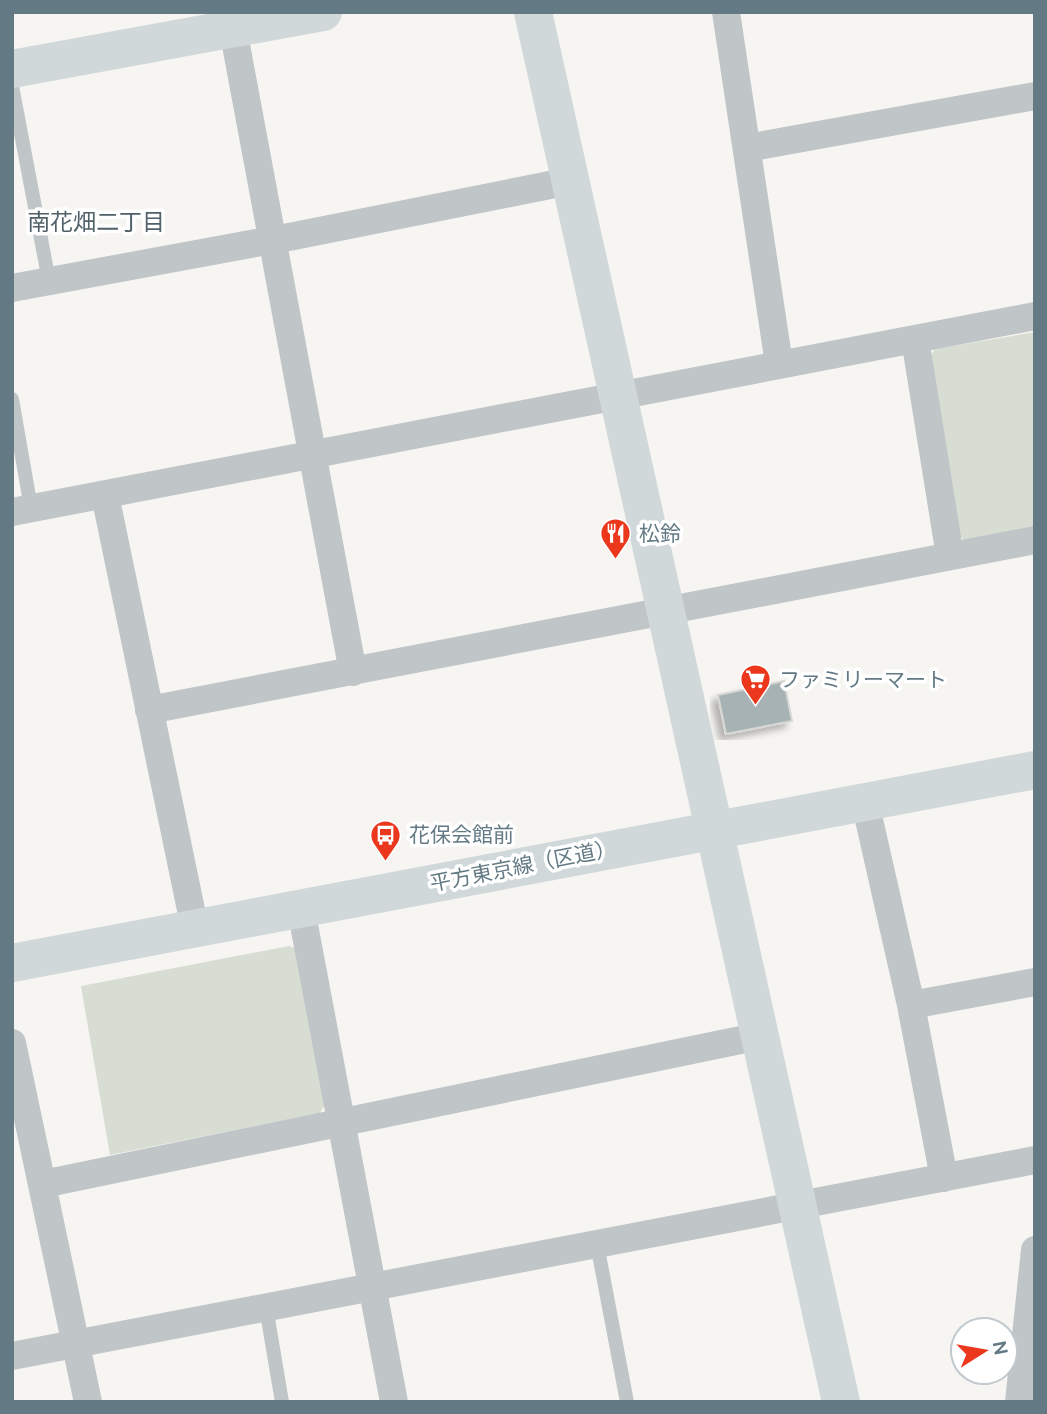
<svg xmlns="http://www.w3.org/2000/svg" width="1047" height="1414" font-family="Ubuntu,'Noto Sans JP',sans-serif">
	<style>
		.green { fill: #d7ddd2 }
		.building { fill: #a7b2b5; stroke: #d7d7d4; stroke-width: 2; filter: url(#shadow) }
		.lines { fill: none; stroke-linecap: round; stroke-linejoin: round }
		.lane { stroke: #c0c6c8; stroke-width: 14 }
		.street { stroke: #c0c6c8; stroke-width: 28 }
		.secondary { stroke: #d1d8da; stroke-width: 38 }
		.labels { text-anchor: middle; stroke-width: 7; stroke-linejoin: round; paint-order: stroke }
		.poi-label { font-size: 21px; fill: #637984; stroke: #fff; text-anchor: start }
		.street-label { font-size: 21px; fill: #637984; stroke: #fff }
		.neighbourhood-label { font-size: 23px; fill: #516169; stroke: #fff }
	</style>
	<defs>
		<filter id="shadow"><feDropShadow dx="-6" dy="6" stdDeviation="3.5" flood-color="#0004"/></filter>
	</defs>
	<rect width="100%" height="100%" fill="#f6f5f2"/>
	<!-- green -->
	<path class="green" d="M1035,332V528L966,542L957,533L929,359L935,349Z
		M289,946L297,949L327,1101L320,1113L110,1155L81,986Z"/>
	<!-- building -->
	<path class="building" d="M784,681L792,721L726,734L718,695Z"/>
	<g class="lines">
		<!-- lane -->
		<path class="lane" d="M12,86L49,281
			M12,399L31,508
			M597,1244L627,1402
			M266,1307L282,1402"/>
		<!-- street -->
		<path class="street" d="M726,12L779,364
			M233,29L353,672
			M747,148L1035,96
			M12,288L294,236L570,181
			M915,339L950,556
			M105,495L195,929
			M12,512L1035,316
			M149,710L1035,540
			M865,802L911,1005L944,1178
			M301,909L394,1402
			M911,1005L1035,982
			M12,1043L88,1402
			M43,1184L760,1036
			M12,1356L1035,1160
			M1019,1402L1035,1250"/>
		<!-- secondary -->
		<path class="secondary" d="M533,12L841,1402
			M12,69L323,12
			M12,963L1035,770"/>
	</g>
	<!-- icons -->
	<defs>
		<symbol id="restaurant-pin" viewBox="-11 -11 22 30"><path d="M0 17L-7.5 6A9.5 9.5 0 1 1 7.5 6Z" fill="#eb371c" stroke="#fff"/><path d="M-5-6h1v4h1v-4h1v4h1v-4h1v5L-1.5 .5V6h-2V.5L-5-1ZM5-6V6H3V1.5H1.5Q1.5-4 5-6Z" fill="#fff"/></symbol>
		<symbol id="supermarket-pin" viewBox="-11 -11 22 30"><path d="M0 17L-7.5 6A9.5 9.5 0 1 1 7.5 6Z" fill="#eb371c" stroke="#fff"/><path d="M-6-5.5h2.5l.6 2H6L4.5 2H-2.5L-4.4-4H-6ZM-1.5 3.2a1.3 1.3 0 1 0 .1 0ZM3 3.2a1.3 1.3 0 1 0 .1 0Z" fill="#fff"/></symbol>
		<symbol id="bus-pin" viewBox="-11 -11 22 30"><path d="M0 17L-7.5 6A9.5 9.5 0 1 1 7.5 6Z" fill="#eb371c" stroke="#fff"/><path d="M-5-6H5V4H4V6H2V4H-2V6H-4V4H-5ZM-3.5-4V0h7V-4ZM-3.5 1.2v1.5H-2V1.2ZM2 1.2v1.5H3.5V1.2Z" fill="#fff"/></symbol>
	</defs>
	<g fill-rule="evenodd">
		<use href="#restaurant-pin" x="598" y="516" width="35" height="47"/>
		<use href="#supermarket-pin" x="738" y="662" width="35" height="47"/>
		<use href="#bus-pin" x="368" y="818" width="35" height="47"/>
	</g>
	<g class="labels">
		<!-- poi labels -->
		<g class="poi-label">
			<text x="639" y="541">松鈴</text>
			<text x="779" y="687">ファミリーマート</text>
			<text x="409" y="842">花保会館前</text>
		</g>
		<!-- street labels -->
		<g class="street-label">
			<text transform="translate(523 866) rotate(-11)" y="7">平方東京線（区道）</text>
		</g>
		<!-- neighbourhood labels -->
		<g class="neighbourhood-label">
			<text x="96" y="230">南花畑二丁目</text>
		</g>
	</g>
	<!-- border -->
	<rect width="1047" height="1414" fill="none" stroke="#637984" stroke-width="28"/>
	<!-- north arrow -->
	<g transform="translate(984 1351) rotate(79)"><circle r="33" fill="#ffffff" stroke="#c1c9ce" stroke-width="2"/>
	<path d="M0-5L12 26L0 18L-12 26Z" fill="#eb371c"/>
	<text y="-10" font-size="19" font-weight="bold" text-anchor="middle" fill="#637984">N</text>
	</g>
</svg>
